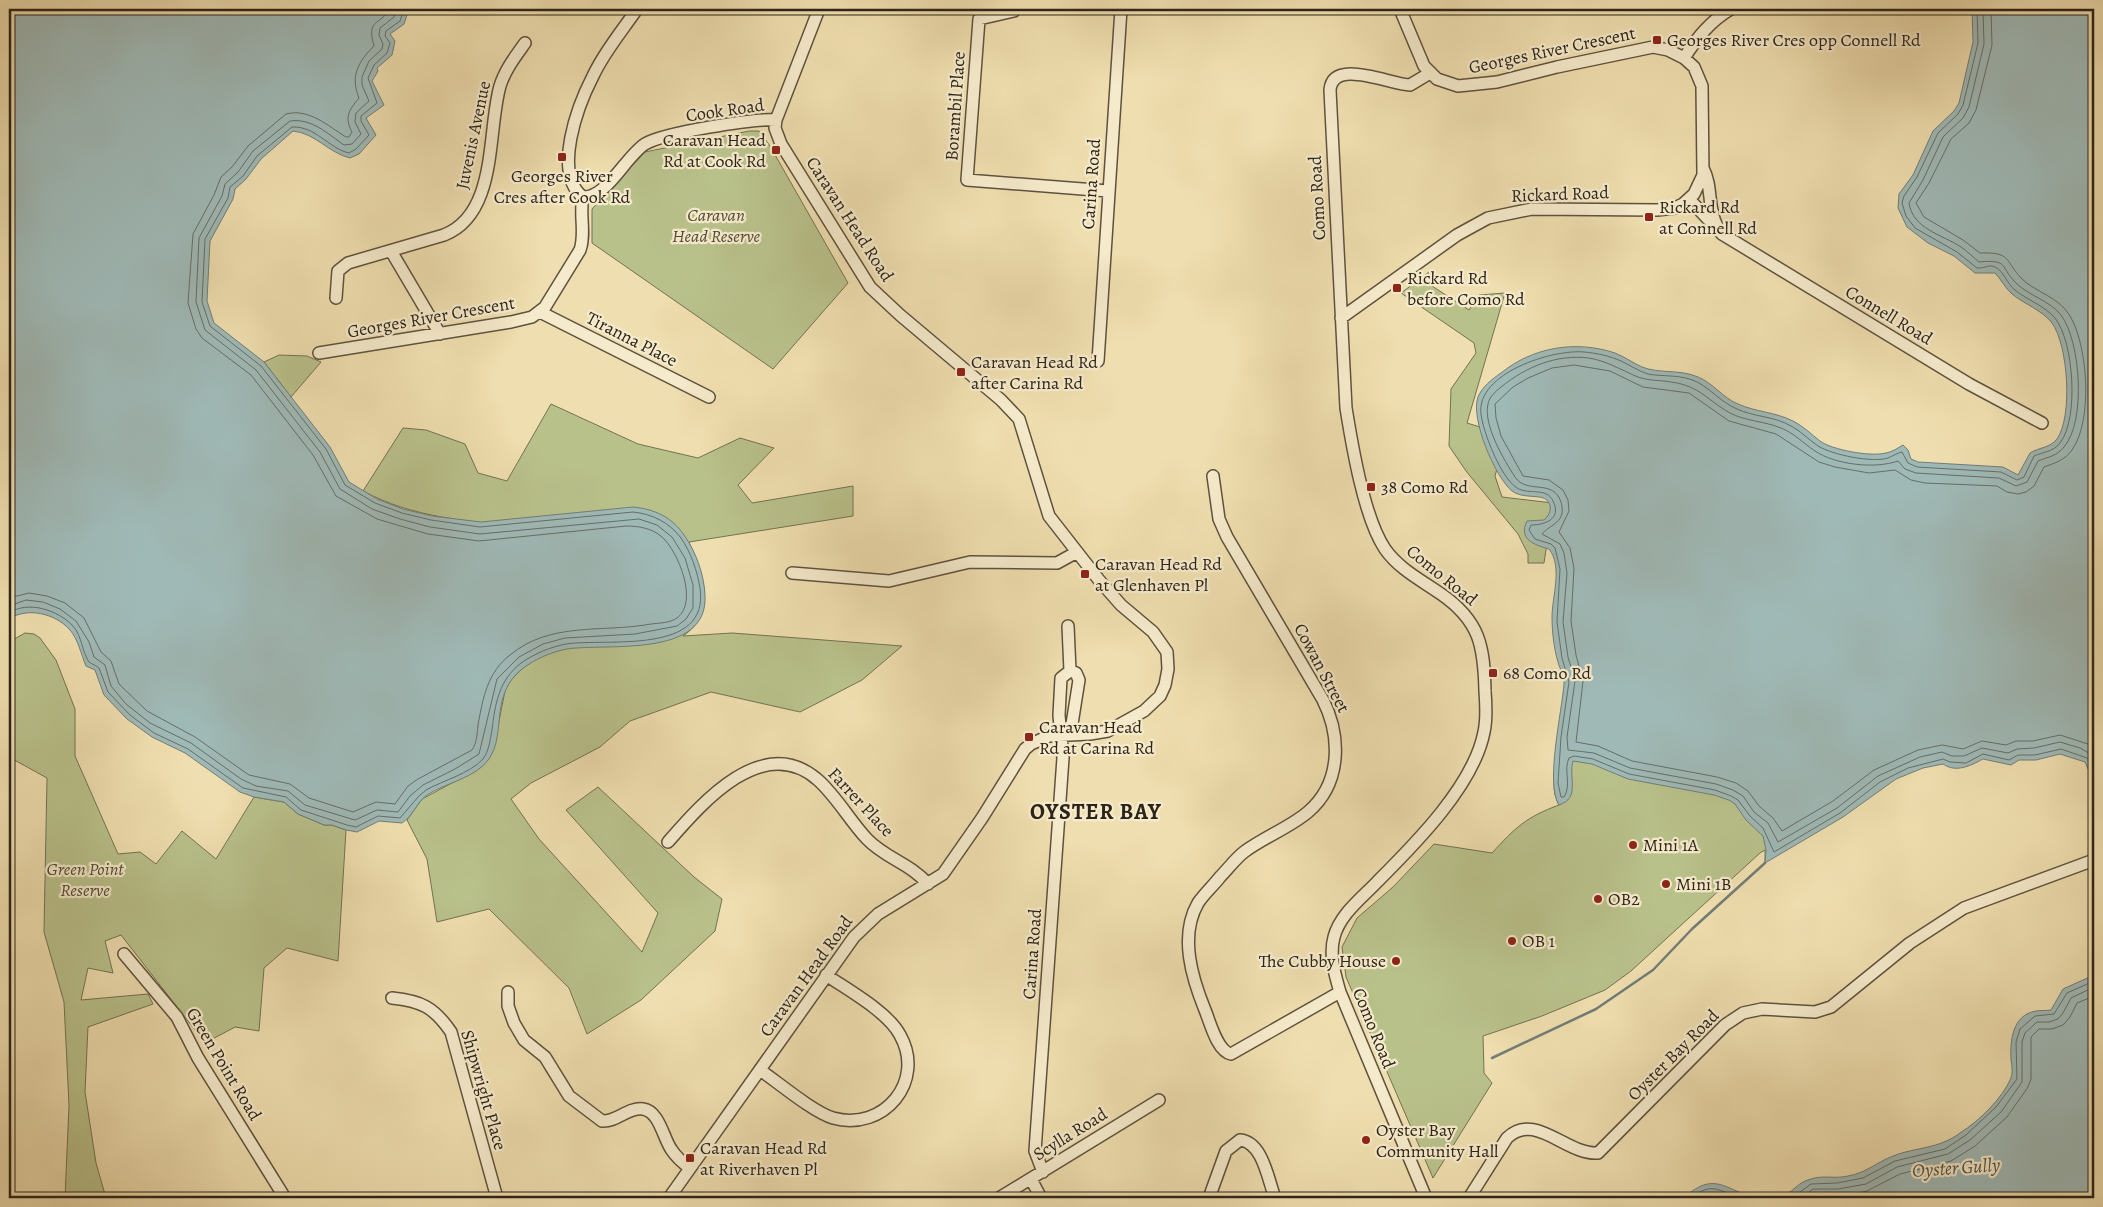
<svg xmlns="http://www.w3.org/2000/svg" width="2103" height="1207" font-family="Alegreya,serif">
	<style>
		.green { fill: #b9c18b; stroke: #737252 }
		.water { fill: #9fb9b6; stroke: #717d77 }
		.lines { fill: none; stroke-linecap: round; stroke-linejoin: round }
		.shore { stroke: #666e68; stroke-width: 1 }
		.stream { stroke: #717d77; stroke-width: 2.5 }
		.minor-casing { stroke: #5e523e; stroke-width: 14 }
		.minor { stroke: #f5eacb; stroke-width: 11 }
		.poi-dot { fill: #8f2418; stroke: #f5eacb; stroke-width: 2 }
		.labels { text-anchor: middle; stroke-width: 4.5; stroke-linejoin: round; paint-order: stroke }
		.poi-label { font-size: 18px; fill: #2d2419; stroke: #f5eacb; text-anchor: start }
		.street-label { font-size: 18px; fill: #2d2419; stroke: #f5eacb }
		.park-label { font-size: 18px; font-style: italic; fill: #504b36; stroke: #f5eacb }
		.water-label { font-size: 19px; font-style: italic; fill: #4f5148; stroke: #f5eacb }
		.district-label { font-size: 22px; font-weight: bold; letter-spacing: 1px; fill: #2d2419; stroke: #f5eacb }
	</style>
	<rect width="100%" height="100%" fill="#efdeaf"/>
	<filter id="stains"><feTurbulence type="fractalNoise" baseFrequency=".004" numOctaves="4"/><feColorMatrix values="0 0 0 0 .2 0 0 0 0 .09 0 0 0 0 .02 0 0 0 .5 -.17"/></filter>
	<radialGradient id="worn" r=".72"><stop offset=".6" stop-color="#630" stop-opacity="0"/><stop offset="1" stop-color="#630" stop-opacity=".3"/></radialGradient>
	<!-- green -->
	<path class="green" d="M749,131H759L770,146L848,283L773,369L592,243V209L645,152Z
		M1429,272L1427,279L1432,286L1469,310L1479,295L1505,293L1467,423L1480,427L1500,457L1495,476L1502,497L1553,503L1544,563H1528V554L1518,534L1466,471L1449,446L1451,389L1476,353L1474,343L1401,293Z
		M279,355L307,356L321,362L291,397L264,362Z
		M551,404L638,444L698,458L740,438L774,448L738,485L752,503L853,486V516L689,542C703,575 718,612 683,636L732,633L902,646L862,680L800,712L711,692L630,721L600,747L531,783L511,799L539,839L642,952L658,913L566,810L598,787L694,877L722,899L715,931L641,1000L587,1034L569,988L489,909L437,922L427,859L407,820L422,799L478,769L494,746L505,691L508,683L521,670L525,528C469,521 413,518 363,491L403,428L426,430L465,444L478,473L507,481Z
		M25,633L34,634L40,638L56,660L75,709V756L118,854L140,852L156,864L182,831L216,859L254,797L284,802L298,814L324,825H332L346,830L338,961L287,948L264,968L259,1031L235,1027L205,1043L121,935L105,941L113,973L88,968L81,1000L148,994L153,1004L88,1027L85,1092L96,1163L106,1198H65L69,1105L64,1002L44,932L47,778L9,757V642Z
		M1565,748L1693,780L1784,825L1765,863V850L1760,853L1631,971L1605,990L1542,1016L1483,1036L1484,1073L1492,1083L1433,1178L1346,977L1342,947L1357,918L1393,887L1434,844L1492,853C1515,828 1526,817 1559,805C1548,785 1558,767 1565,748Z"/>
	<!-- water -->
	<path class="water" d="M9,9H409L404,24L390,34L395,41L392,55L377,68L378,71L372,81L384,105L366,118L376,135L359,154L350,158C329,153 315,133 293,131L261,159L246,179L235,189L233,199L210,241L207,301L214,323L264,362L330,447L349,482L377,499L403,509L432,516L481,522L633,507C654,509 672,517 684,535C696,552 704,574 705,595C709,659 606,643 567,649C551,652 535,659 522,669C489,696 507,732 489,759C476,778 445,783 427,795C416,803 413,816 402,823L379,821L357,832L346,830L332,825H324L298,814L284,802L254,797L240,792L185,753L152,737L127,719L104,695L95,670L86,666C81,654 78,639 70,630C55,613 27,607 9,619Z
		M1972,9H2094V771L2088,769L2085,762L2060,754L2036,760H2019L2011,765L1983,759C1970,766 1956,773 1943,764L1923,768L1896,779L1843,817L1765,863L1766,850L1763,836L1746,820L1735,804L1729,800L1714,795L1628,779L1592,764L1573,761C1568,777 1581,798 1559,805C1545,784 1562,711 1564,684C1565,676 1560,670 1558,662C1554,649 1552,631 1552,617C1552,597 1563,566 1549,549C1534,545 1518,539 1527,521L1544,520C1550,515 1553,507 1547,500C1541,494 1522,499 1512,491C1495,477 1470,418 1478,397C1482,387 1492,379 1501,373C1533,347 1576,340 1615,353C1625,357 1633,363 1642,367C1660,374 1680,369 1698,377C1713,383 1723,398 1738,404C1756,412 1775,412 1793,421C1803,426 1811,434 1820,441C1832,450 1871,457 1886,453C1892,452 1898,448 1903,445L1908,450L1911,459L1918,462L2003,467L2018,475L2030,453C2040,447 2050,448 2057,439C2073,416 2068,345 2052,323C2042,310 2024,304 2012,294C2005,288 2001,279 1995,273H1975L1954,256L1928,243L1907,227L1898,208L1899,194L1913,175L1933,131L1954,111L1959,103L1973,42Z
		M2094,975V1198H1684C1718,1166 1729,1197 1764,1198C1795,1199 1791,1184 1811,1179C1822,1175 1836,1179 1848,1176C1866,1173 1877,1162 1893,1156C1916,1147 1939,1149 1960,1133C1979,1121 2002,1099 2011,1078C2013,1073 2012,1065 2011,1060C2010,1041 2012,1015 2036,1011C2041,1010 2046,1011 2051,1010L2063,989Z"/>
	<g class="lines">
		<!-- shore -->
		<path class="shore" d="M1977,9L1978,43L1963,105L1958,114L1938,133L1917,177L1904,196L1902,203L1906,216L1915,228L1957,252L1977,268C1983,269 1989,264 1995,267C2004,271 2007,284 2015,290C2027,300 2045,306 2055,318C2074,342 2079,419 2060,443C2053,452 2043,452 2034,456L2024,477L2017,480L2001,472L1917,467L1908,463L1902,452C1897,453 1893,456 1888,458C1872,463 1833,455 1818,446C1809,440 1801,431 1791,426C1774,416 1754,417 1737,409C1722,403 1711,389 1697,382C1681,374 1664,377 1648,374C1638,371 1630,365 1621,361C1610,356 1596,353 1584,352C1553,349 1476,373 1481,414C1483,432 1501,478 1517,488C1528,495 1547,487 1553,501C1562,519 1545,525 1531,525L1529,530L1535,539L1551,544L1555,548L1560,569L1557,622L1562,658L1569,682L1561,737L1558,783L1561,797H1564C1572,785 1563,770 1569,758L1574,756L1593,759L1629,774L1715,790L1731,796L1738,800L1750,816L1763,828L1774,852L1840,813L1880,782L1908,768L1943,759L1950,762L1966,763L1983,754L2009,760L2018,755H2035L2061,749L2087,758L2094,766
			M1983,9L1984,44L1969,107L1963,118L1943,137L1923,180L1909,203C1913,229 1941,234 1961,247C1967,251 1973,257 1979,262C2010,259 1999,267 2017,284C2030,296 2050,301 2061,315C2081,342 2086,422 2064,447C2057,456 2048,457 2038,461L2027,482L2016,486L1999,478L1916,473L1905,469L1898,461C1875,469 1836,465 1815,451C1803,443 1794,433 1781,428C1764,421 1745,421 1730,413C1707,400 1700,386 1671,382C1660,380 1649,381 1638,377C1621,370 1607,361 1589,358C1556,354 1526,367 1501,387C1496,391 1489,397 1488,404C1483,425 1504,460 1515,477C1527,495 1553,478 1561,502C1567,523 1550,524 1542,534L1560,544L1564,553L1567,573L1563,622L1568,657L1575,681L1567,737L1568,750L1594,753L1630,768L1716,784L1733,790L1743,796L1754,812L1768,823L1778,842L1837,808L1878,776L1920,757L1942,752L1952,756H1964L1982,748L2008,753L2017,749L2034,748L2060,742L2080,748L2094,756
			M1991,9L1992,45L1976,110L1969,123L1951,139L1929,183L1916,203L1924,217L1963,240L1980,253C2012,252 2004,260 2022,279C2037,293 2059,297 2070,316C2088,346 2093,421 2072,450C2065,460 2055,463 2044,467L2034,486L2026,492L2018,494L2007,492L1997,486L1925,483L1911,480L1895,470L1869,473L1835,467L1819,462L1776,434L1729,421L1689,393L1643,387L1610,371L1574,365L1552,368L1528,378L1513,387L1495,404L1496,418L1501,436L1523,476L1549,480L1563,490L1568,500L1569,511L1559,532L1570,548L1574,568L1571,621L1576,655L1583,681L1576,742L1598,746L1632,761L1717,777L1736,783L1748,791L1759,806L1773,818L1782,831L1833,801L1874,770L1918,750L1942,745L1963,749L1982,741L2006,745L2016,741H2033L2060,735L2094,746
			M9,598L29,593L47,596L65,603L84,618L101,652L111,661L119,684L147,711L195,737L249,775L290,784L309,798L353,812L376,802L395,804L408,786L418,779L472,750C477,743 477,734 478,725C483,698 487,673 510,655C551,621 603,633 651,624C659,623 670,623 677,618C699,602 678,551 662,537C652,528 638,526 626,526L479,541L428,534L377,519L336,496L313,455L251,375L202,338L196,329L188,303L193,234L214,195L221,177L232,167L248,146L286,114C309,108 328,126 346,137H349L352,132C344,117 349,110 359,98C350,76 358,62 374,46C366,18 380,26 390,9
			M9,606L26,600L43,602L60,609L76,621L89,642L94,657L105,665L111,686L126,704L150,723L191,743L241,779L256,786L288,791L305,805L355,820L377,810L398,812L410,796L423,785L455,769L479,754L497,679L519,657L543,644L565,638L635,634L677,626L686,619L693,608V585L685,558L672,537L657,525L639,519L480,534L430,527L400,519L372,509L340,489L320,452L256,370L205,330L196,302L199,238L222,196L225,184L238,172L253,151L290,121C312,118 328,134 344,145L352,144L361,134L355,122L356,113L369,101L362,85V77L369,61L382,49L383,44L379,35L380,28L394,17L397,9
			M9,613C28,600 58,610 73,626C82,636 82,652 89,662C92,664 97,666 99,668L108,692L130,715L154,733L188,749L243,788L286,797L301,810L347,825L356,827L378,816L400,818L419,796L426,790C444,780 469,774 483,759C489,751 490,740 492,730C495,704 499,680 521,663C534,654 550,647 566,644C607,638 710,656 700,588C697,570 691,553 681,538C669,522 652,514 633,512L480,527L431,520L402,513L375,503L345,485L326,449L261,366L210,326L202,302L205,239L228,198L230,187L243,176L257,156L292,127C316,126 328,148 349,153L356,149L369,135L361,121V116L377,103L368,78L374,65L387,53L390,43L385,36L386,31L400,21L404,9
			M1691,1198C1712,1181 1719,1191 1740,1198
			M1792,1198L1811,1184L1837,1183L1863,1178L1895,1161L1945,1149L1966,1135L1996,1107L2017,1079L2016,1042L2020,1029L2035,1016L2054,1014L2067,993L2094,981
			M1802,1198L1813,1189H1838L1866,1184L1897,1167L1948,1154L1970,1140L2001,1112L2022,1082V1042L2025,1033L2037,1022H2049L2058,1019L2063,1013L2071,998L2094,987
			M1814,1198L1839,1197L1867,1191L1900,1174L1951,1161L1975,1146L2007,1117L2028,1087L2031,1079V1037L2039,1029H2052L2063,1025L2070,1017L2077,1003L2094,996"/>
		<!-- stream -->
		<path class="stream" d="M1492,1058L1596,1009L1653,970L1692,929L1765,863"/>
		<defs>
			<path id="minor" d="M1014,11L979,19L967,180L1108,191
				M1684,58C1697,38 1710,21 1731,9
				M1703,168C1713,187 1707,208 1717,226
				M583,197C607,198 625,157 645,144C663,133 754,118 776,120
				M583,197C552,173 578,105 593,76C604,52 622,31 637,9
				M1689,199L1722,234L1969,384L2042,423
				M391,251L440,334
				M336,298L338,271L348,263L444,235C498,214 487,132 500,86C505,70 515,57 525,43
				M540,312L709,397
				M1341,318L1457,235L1488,218L1532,209L1657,210L1675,208L1683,204L1694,194L1703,175L1702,86L1694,67L1684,58L1668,50L1653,47L1557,67L1497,82L1458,86L1437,79L1424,66L1400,9
				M319,353L511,322L532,317L545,307L580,250C586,233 579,215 583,197
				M1098,361L1121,9
				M1213,476L1219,519L1227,537L1323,700C1341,736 1342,783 1308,812C1289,828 1264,837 1244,852C1235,859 1228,869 1220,877C1213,886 1204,894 1198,903C1179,936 1192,978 1205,1010C1210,1022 1217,1051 1231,1054L1340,992
				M792,573L889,581L970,562L1057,563L1077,552
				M1068,626L1070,671
				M1061,736L1072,724L1079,680L1076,673L1070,671
				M668,842C702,803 763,732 818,780C837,797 850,821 867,839C885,858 911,864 928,884
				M124,954L177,1017L198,1058L285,1198
				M508,992V1006L514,1023L524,1040L545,1057L569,1096L602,1121C617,1122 628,1107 643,1109C659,1111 663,1137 671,1149C676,1157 683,1163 690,1168
				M392,998C421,1001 434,1007 451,1032L497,1198
				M760,1070C779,1083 813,1112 833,1118C884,1132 926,1081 900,1035C888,1012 848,990 826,975
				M1043,1172L1035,1151L1063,758L1059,715L1061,678L1070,671
				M1031,1179L1041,1198
				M669,1198L854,937L878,914L943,874L982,818L1025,749L1031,744L1049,736L1090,734L1108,731L1144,711L1160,696L1165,685L1168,669L1167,652L1153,632L1121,605L1099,580L1049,516L1019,419L1001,400L900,315L870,287L781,144L775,128L776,120L819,9
				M999,1198L1159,1100
				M1209,1198L1226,1151L1240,1140C1263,1142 1268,1180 1275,1198
				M1426,1198L1340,992C1335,975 1329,955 1334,937C1340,914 1362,898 1378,881C1415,844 1474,785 1484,732C1487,719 1486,704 1485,691C1484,646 1480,621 1441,594C1421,580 1399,569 1385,549C1364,518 1352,445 1346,408L1330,90C1333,58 1389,84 1410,85L1430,73
				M1469,1198L1507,1138C1535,1111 1566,1155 1598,1153L1725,1025L1743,1013L1762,1009L1815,1012L1831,1007L1910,943L1964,908L2094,860"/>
		</defs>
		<!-- minor casing -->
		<use href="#minor" class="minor-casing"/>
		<!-- minor -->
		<use href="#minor" class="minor"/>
	</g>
	<!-- markers -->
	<g class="poi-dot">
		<rect x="1652" y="35" width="10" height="10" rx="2.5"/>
		<rect x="771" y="145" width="10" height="10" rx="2.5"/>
		<rect x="557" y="152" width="10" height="10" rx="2.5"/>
		<rect x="1644" y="212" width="10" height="10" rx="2.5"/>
		<rect x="1392" y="283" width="10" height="10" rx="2.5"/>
		<rect x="956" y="367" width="10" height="10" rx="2.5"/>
		<rect x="1366" y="482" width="10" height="10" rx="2.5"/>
		<rect x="1080" y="569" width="10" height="10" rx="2.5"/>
		<rect x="1488" y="668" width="10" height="10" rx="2.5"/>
		<rect x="1024" y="732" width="10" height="10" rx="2.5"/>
		<circle cx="1633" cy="845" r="5"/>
		<circle cx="1666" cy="884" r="5"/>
		<circle cx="1598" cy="899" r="5"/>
		<circle cx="1512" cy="941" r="5"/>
		<circle cx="1396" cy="961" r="5"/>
		<circle cx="1366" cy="1140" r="5"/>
		<rect x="685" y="1153" width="10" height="10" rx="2.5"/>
	</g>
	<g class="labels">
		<!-- poi labels -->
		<g class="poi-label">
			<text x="1667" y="46">Georges River Cres opp Connell Rd</text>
			<text x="766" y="146" text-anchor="end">Caravan Head<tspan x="766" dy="21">Rd at Cook Rd</tspan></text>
			<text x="562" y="182" text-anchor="middle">Georges River<tspan x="562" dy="21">Cres after Cook Rd</tspan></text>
			<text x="1659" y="213">Rickard Rd<tspan x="1659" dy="21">at Connell Rd</tspan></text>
			<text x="1407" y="284">Rickard Rd<tspan x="1407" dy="21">before Como Rd</tspan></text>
			<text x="971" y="368">Caravan Head Rd<tspan x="971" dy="21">after Carina Rd</tspan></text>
			<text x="1381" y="493">38 Como Rd</text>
			<text x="1095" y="570">Caravan Head Rd<tspan x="1095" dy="21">at Glenhaven Pl</tspan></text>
			<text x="1503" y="679">68 Como Rd</text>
			<text x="1039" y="733">Caravan Head<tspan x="1039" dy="21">Rd at Carina Rd</tspan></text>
			<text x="1643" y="851">Mini 1A</text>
			<text x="1676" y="890">Mini 1B</text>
			<text x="1608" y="905">OB2</text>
			<text x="1522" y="947">OB 1</text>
			<text x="1386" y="967" text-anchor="end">The Cubby House</text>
			<text x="1376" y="1136">Oyster Bay<tspan x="1376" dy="21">Community Hall</tspan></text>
			<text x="700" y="1154">Caravan Head Rd<tspan x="700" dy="21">at Riverhaven Pl</tspan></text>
		</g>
		<!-- street labels -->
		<g class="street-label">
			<text transform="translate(1552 50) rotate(-12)" y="6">Georges River Crescent</text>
			<text transform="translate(955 106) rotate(-86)" y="6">Borambil Place</text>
			<text transform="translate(725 110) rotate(-8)" y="6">Cook Road</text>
			<text transform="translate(473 135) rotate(-78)" y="6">Juvenis Avenue</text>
			<text transform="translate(1091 184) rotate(-86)" y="6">Carina Road</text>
			<text transform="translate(1560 194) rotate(-2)" y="6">Rickard Road</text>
			<text transform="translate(1317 198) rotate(-93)" y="6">Como Road</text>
			<text transform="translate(850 219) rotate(57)" y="6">Caravan Head Road</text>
			<text transform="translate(1889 315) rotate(31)" y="6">Connell Road</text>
			<text transform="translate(431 317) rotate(-10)" y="6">Georges River Crescent</text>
			<text transform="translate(632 339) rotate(27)" y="6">Tiranna Place</text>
			<text transform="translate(1442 575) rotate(39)" y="6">Como Road</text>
			<text transform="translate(1322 668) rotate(62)" y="6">Cowan Street</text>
			<text transform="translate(861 802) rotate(47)" y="6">Farrer Place</text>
			<text transform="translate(1032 954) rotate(-86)" y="6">Carina Road</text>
			<text transform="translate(806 976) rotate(-54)" y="6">Caravan Head Road</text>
			<text transform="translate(1374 1028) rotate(68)" y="6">Como Road</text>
			<text transform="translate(1673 1055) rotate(-45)" y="6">Oyster Bay Road</text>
			<text transform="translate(224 1064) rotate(59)" y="6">Green Point Road</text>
			<text transform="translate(484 1090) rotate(74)" y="6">Shipwright Place</text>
			<text transform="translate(1070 1134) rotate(-32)" y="6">Scylla Road</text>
		</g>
		<!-- park labels -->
		<g class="park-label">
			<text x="716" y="221">Caravan<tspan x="716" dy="21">Head Reserve</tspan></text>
			<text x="85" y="875">Green Point<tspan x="85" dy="21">Reserve</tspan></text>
		</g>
		<!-- water labels -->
		<g class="water-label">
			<text transform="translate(1956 1167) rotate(-4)" y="7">Oyster Gully</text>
		</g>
		<!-- district labels -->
		<g class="district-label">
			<text x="1096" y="819">OYSTER BAY</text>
		</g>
	</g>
	<!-- margin -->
	<rect width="2103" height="1207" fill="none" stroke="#efdeaf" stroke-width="30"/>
	<rect x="10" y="10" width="2083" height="1187" fill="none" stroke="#2d2419" stroke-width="2.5"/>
	<rect x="15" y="15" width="2073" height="1177" fill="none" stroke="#2d2419"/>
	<rect width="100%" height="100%" filter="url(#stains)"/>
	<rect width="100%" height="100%" fill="url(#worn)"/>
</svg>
